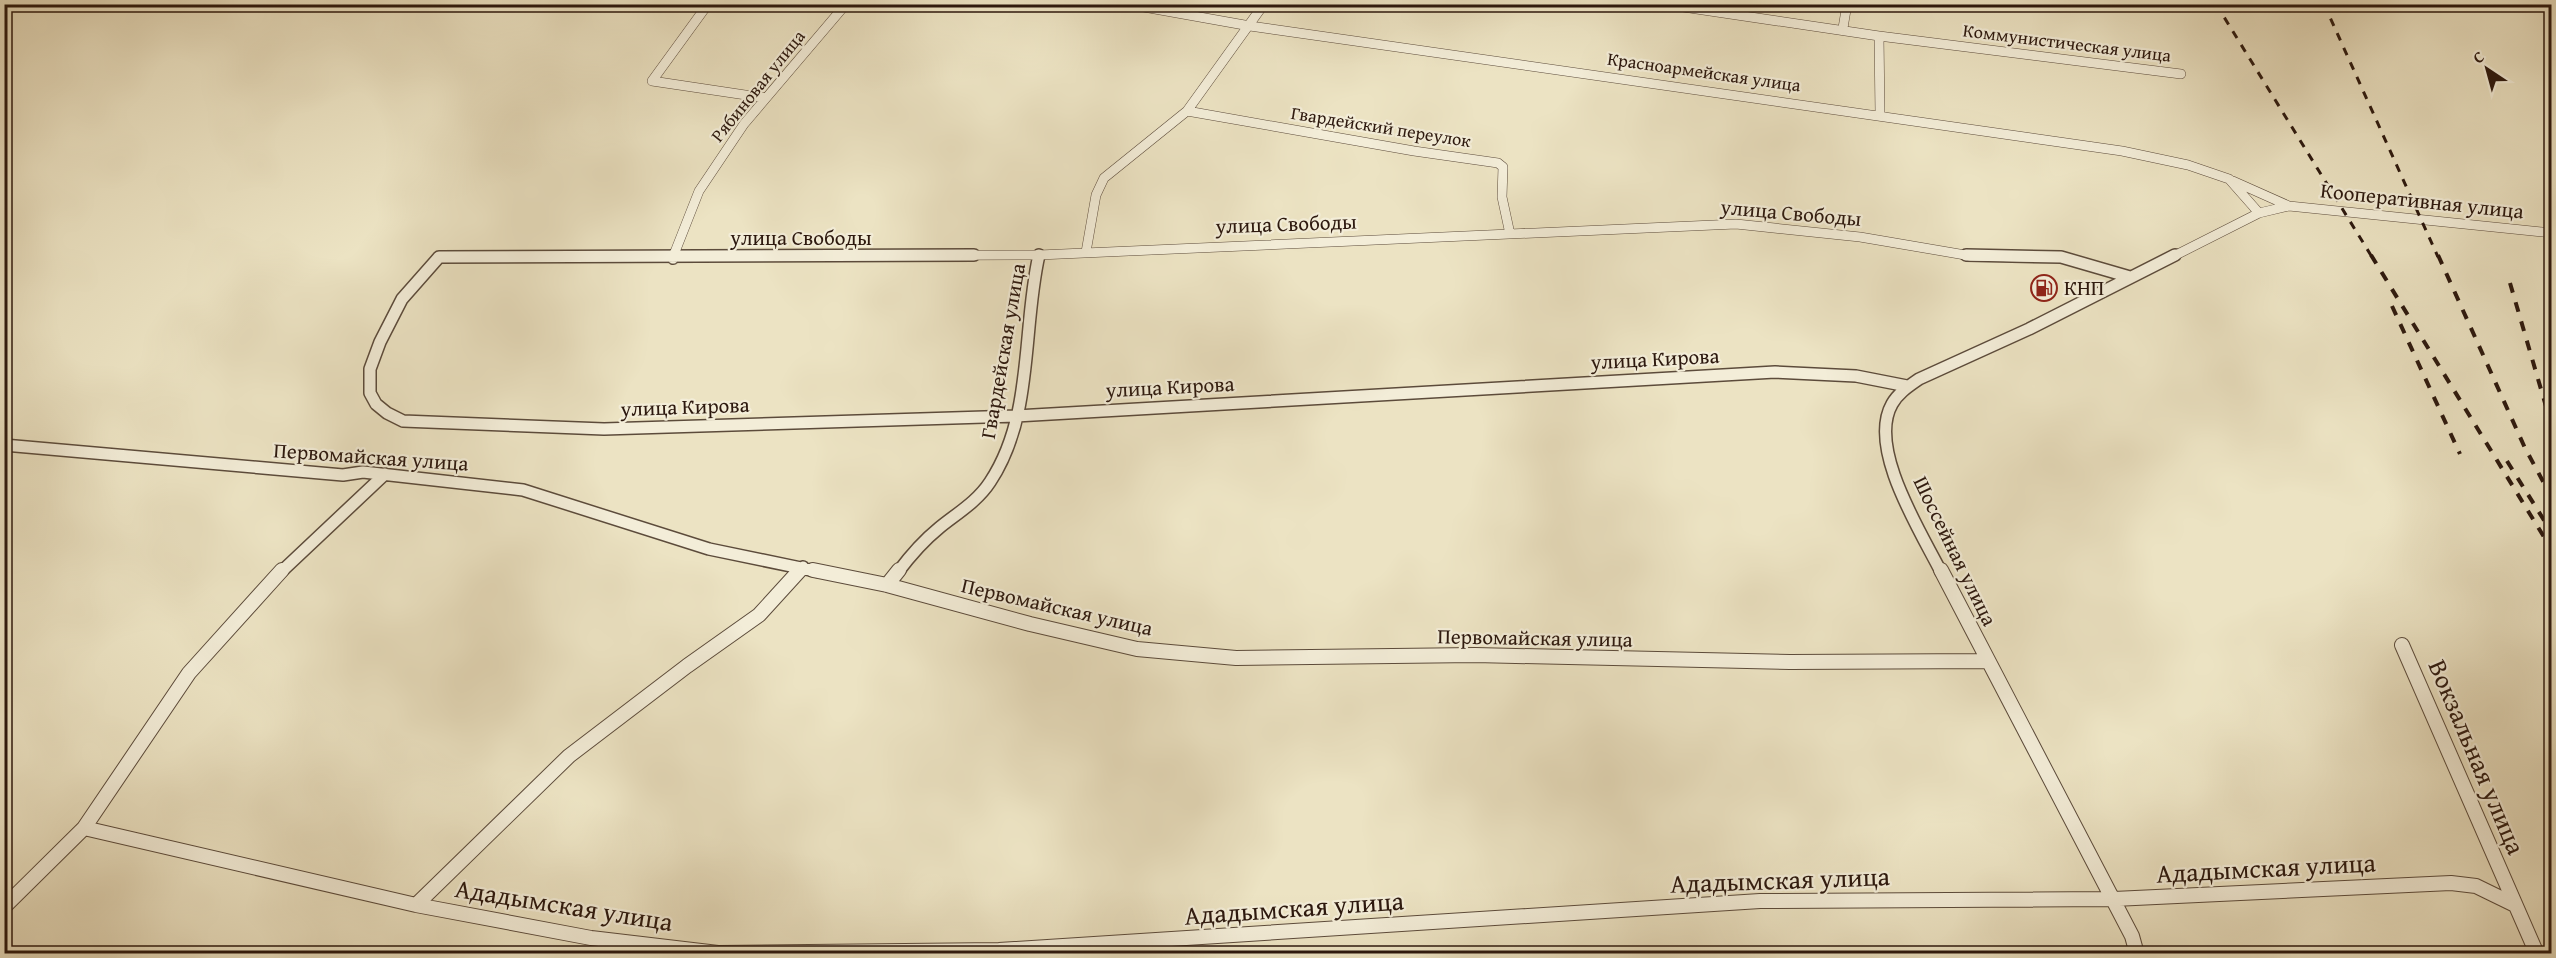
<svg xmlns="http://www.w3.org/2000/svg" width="2556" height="958" font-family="'Gentium Book Plus',serif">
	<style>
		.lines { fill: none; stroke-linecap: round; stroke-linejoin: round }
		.street-far2-casing { stroke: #5c4b3b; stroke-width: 10 }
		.street-far1-casing { stroke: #5c4b3b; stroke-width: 14 }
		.street-casing { stroke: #5c4b3b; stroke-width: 16 }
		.street-far2 { stroke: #f3edd8; stroke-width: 9 }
		.street-far1 { stroke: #f3edd8; stroke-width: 11 }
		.street { stroke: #f3edd8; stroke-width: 14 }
		.rail-far1 { stroke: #2c180e; stroke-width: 3; stroke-dasharray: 8 8; stroke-linecap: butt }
		.rail { stroke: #2c180e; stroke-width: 4; stroke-dasharray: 10 10; stroke-linecap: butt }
		.labels { text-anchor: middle; stroke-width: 4.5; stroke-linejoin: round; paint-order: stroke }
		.far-street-label { font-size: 18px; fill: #2c180e; stroke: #f3edd8 }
		.street-label { font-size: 21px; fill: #2c180e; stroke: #f3edd8 }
		.poi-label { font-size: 21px; fill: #2c180e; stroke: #f3edd8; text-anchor: start }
		.near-street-label { font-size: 26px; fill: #2c180e; stroke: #f3edd8 }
	</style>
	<rect width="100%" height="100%" fill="#ece3c3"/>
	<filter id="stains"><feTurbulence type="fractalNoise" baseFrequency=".00333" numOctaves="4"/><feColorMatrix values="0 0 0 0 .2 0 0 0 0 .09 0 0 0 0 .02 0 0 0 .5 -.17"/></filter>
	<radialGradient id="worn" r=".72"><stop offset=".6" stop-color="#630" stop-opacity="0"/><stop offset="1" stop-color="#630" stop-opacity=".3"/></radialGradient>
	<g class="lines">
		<defs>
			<path id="street-far2" d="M708,4L652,81L766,98
				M1127,4L1250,26L2122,151L2188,165L2229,179L2259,213
				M1663,4L1879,36L2181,74
				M1843,28L1847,4
				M1879,36L1880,114
				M1187,111L1414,151L1498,163L1503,167L1502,197L1510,234
				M2233,181L2289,206L2552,233
				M1086,252L1096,195L1104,178L1187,111L1264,4
				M524,257L1039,255L1736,224L1860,237L1971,256L2035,257
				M673,257L699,191L744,124L846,4
				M2172,257L2259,213L2289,206"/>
			<path id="street-far1" d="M974,255L439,257L402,299L380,342L370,369V393L376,404L387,413L403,421L604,429L1016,416L1775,372L1856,376L1907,386
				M1966,255L2061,257L2130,277
				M673,258L674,255
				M4,445L343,475L363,472L523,490L709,549L820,572
				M281,572L385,474
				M799,572L803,567
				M898,572C910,556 923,541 939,528C956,514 977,502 990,482C1034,416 1022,329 1039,255
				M1941,572C1921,532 1867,448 1892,404C1898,393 1909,386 1919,379L2029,329L2175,255"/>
			<path id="street" d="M813,570L887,585L1030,624L1137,649L1236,658L1475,655L1790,662L1988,661
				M1941,570L2132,936L2137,954
				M887,585L899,570
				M2402,645L2537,954
				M84,828L416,905L591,938L718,953L999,950L1760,901L2114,899L2451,883L2476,886L2515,905
				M416,905L569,756L687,666L759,615L800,570
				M4,907L84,828L189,673L282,570"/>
		</defs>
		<!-- street-far2 casing -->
		<use href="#street-far2" class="street-far2-casing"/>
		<!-- street-far1 casing -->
		<use href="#street-far1" class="street-far1-casing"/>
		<!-- street casing -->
		<use href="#street" class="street-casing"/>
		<!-- street-far2 -->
		<use href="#street-far2" class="street-far2"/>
		<!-- street-far1 -->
		<use href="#street-far1" class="street-far1"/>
		<!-- street -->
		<use href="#street" class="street"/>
		<!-- rail-far1 -->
		<path class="rail-far1" d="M2216,4L2372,257
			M2324,4L2438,257"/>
		<!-- rail -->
		<path class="rail" d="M2371,255L2552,550
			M2438,255L2525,448L2552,498
			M2510,283L2552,427
			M2392,306L2460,454
			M2507,461L2552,533"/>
	</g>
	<!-- icons -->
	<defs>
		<symbol id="fuel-ring" viewBox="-11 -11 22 22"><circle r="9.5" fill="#f3edd8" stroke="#8f2418" stroke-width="1.5"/><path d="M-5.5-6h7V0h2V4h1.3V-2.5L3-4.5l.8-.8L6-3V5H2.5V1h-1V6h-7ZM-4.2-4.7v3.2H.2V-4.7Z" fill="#8f2418"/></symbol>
	</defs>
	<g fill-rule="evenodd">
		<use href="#fuel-ring" x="2029" y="273" width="30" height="30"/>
	</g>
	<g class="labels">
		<!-- far-street labels -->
		<g class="far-street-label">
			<text transform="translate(2067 43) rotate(7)" y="6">Коммунистическая улица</text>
			<text transform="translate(1704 72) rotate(8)" y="6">Красноармейская улица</text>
			<text transform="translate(758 86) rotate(-51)" y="6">Рябиновая улица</text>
			<text transform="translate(1381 127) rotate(9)" y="6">Гвардейский переулок</text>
		</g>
		<!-- street labels -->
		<g class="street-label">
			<text transform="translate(2422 201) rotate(6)" y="7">Кооперативная улица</text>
			<text transform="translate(1791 213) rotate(5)" y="7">улица Свободы</text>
			<text transform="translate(1286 224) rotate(-2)" y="7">улица Свободы</text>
			<text x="801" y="245">улица Свободы</text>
			<text transform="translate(1003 351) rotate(-80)" y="7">Гвардейская улица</text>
			<text transform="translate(1655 359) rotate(-3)" y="7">улица Кирова</text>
			<text transform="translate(1170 387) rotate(-3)" y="7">улица Кирова</text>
			<text transform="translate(685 407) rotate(-2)" y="7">улица Кирова</text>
			<text transform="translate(371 457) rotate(4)" y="7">Первомайская улица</text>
			<text transform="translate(1955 551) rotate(64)" y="7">Шоссейная улица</text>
			<text transform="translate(1057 607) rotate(13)" y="7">Первомайская улица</text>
			<text transform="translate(1535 638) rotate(1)" y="7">Первомайская улица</text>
		</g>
		<!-- poi labels -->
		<g class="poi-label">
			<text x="2064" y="295">КНП</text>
		</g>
		<!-- near-street labels -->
		<g class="near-street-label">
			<text transform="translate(2477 757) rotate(67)" y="9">Вокзальная улица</text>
			<text transform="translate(2266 868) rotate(-3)" y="9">Ададымская улица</text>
			<text transform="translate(1780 880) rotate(-2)" y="9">Ададымская улица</text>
			<text transform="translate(564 905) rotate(9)" y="9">Ададымская улица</text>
			<text transform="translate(1294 908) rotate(-4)" y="9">Ададымская улица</text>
		</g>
	</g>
	<!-- margin -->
	<rect width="2556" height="958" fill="none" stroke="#ece3c3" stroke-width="24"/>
	<rect x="6" y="6" width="2544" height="946" fill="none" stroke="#2c180e" stroke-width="3"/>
	<rect x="12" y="12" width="2532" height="934" fill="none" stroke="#2c180e" stroke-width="1.5"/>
	<!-- north arrow -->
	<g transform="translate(2487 69) rotate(324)" stroke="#f3edd8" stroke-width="4.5" paint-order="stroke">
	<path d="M0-4.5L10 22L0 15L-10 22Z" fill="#2c180e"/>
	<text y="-9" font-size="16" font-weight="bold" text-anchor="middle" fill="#2c180e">С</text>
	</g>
	<rect width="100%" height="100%" filter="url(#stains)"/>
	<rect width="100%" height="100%" fill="url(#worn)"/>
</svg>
